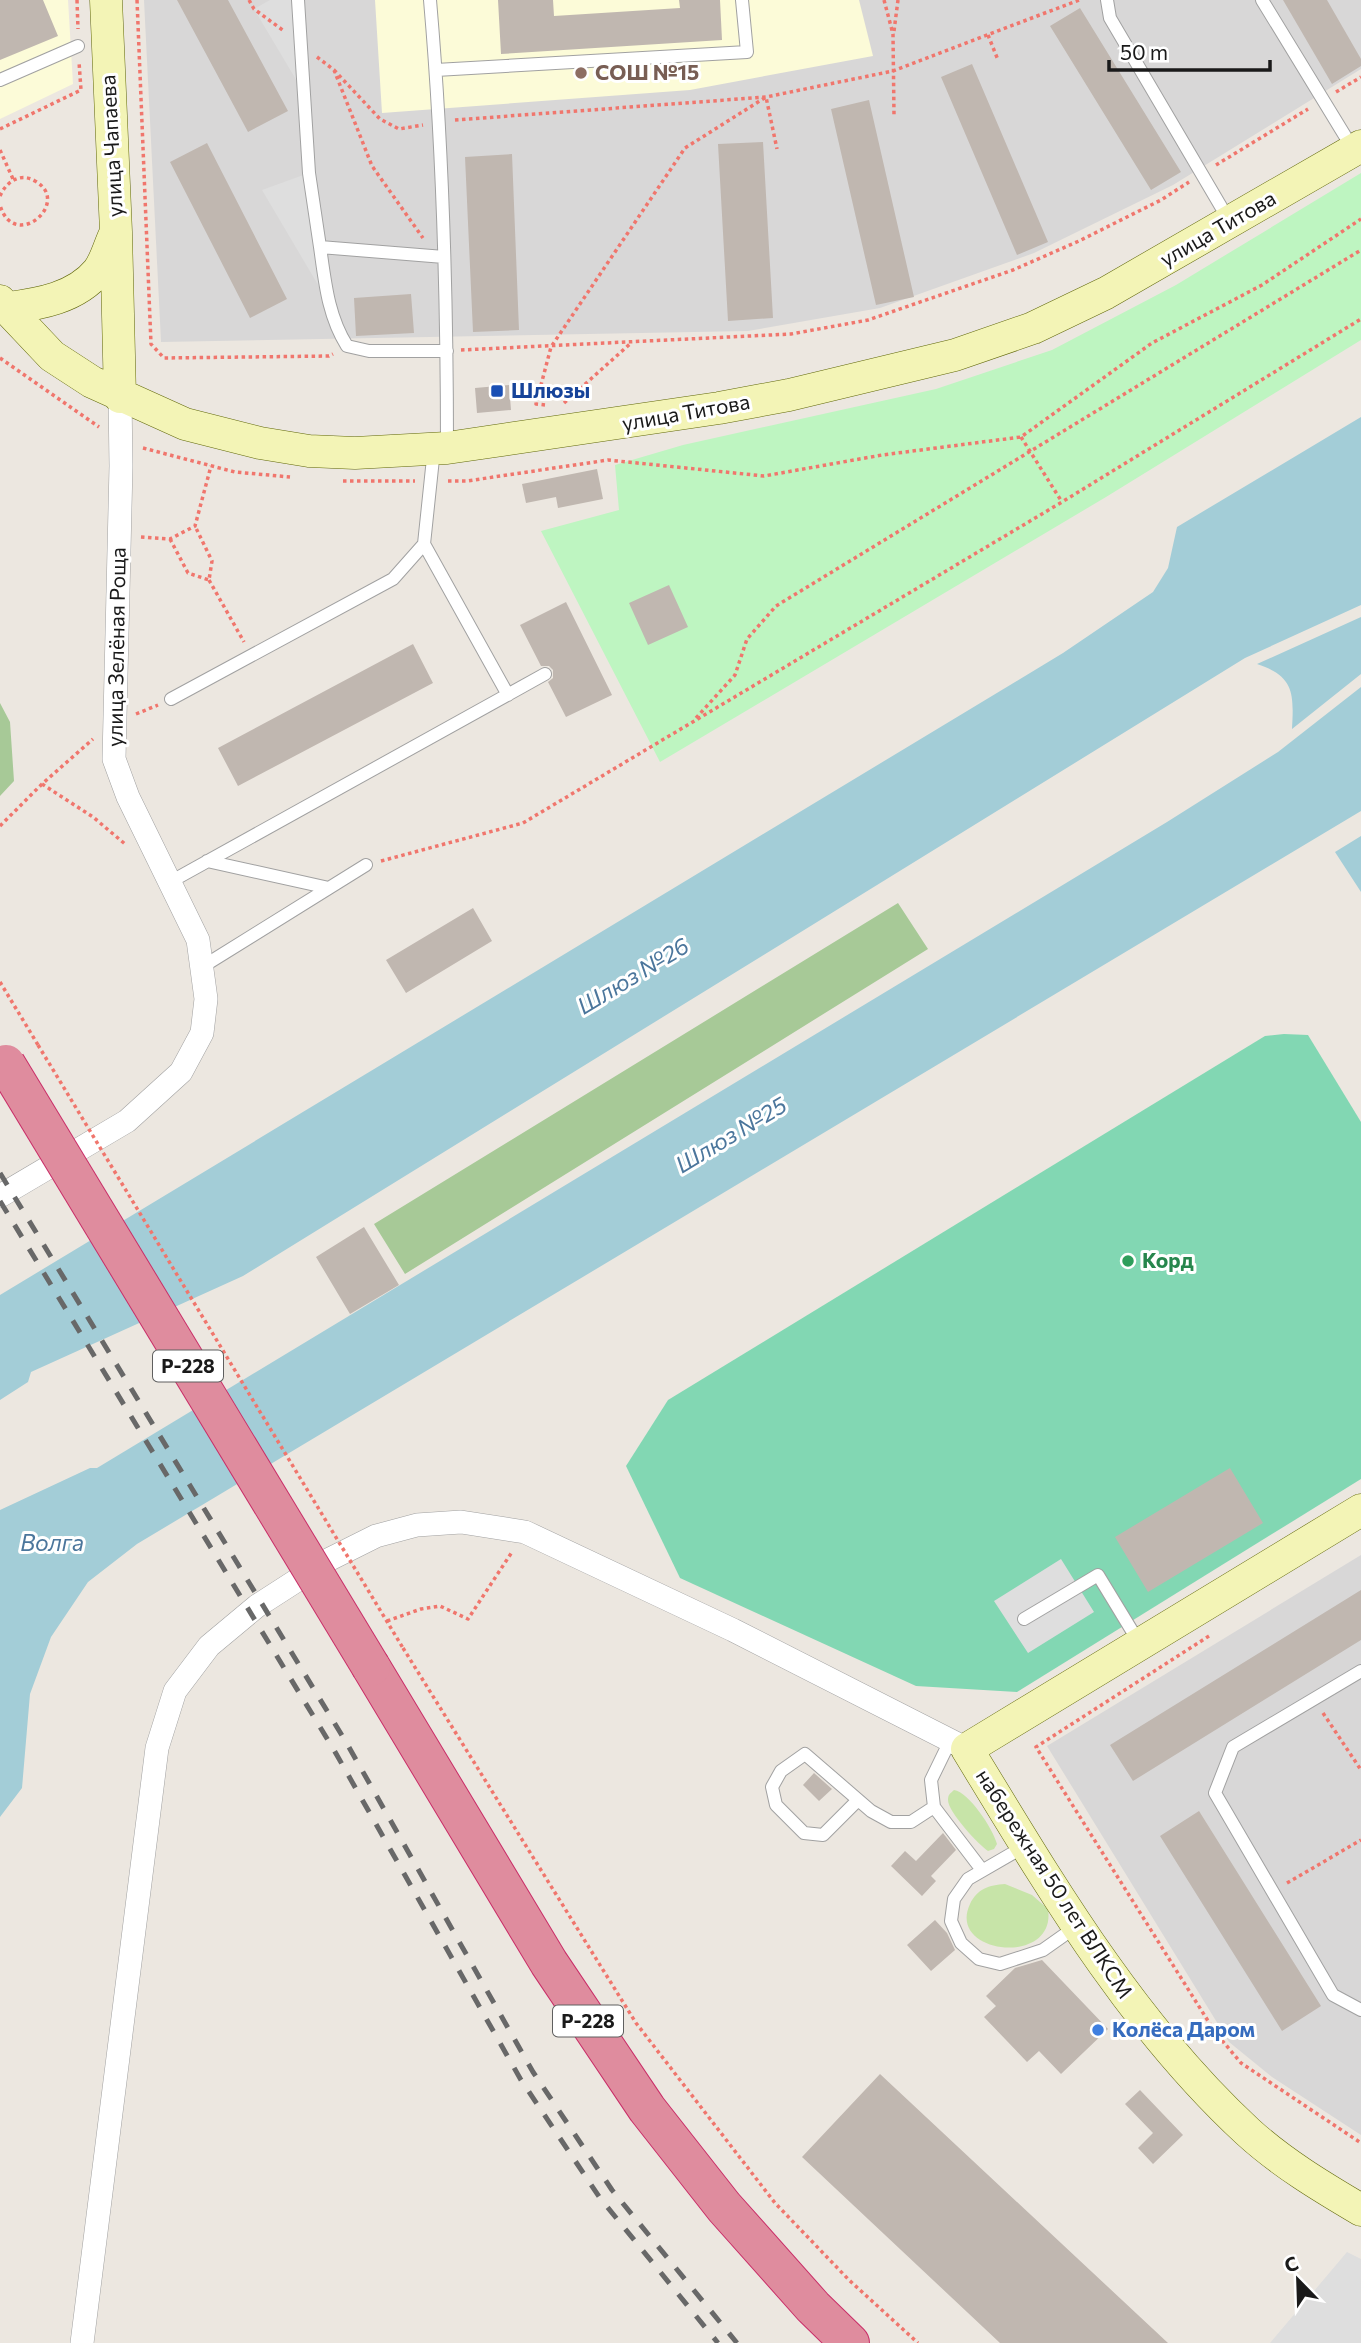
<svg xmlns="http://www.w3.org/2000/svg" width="1361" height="2343" font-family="Commissioner,sans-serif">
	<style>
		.residential { fill: #d8d7d7 }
		.education { fill: #fcfbd8 }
		.grass { fill: #c7e4a8 }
		.forest { fill: #a7c997 }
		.park { fill: #bef5c1 }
		.pitch { fill: #82d7b3 }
		.parking { fill: #dedede }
		.water { fill: #a3cdd7 }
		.building { fill: #c0b7b0 }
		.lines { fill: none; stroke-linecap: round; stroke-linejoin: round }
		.lane-casing { stroke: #a1a1a1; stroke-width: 14 }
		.street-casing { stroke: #a1a1a1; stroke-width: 24 }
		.secondary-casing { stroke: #61680b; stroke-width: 33 }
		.highway-casing { stroke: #c92e68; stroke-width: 40 }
		.path { stroke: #f0766d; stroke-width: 3.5; stroke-dasharray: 3.5 3.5; stroke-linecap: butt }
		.lane { stroke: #fff; stroke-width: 12 }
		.street { stroke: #fff; stroke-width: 23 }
		.secondary { stroke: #f3f4b6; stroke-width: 32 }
		.highway { stroke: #df8c9e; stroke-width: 38 }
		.rail { stroke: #686868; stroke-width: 5; stroke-dasharray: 14 14; stroke-linecap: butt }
		.highway-bridge-casing { stroke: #c92e68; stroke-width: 40; stroke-linecap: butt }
		.path-bridge { stroke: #f0766d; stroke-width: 3.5; stroke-dasharray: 3.5 3.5; stroke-linecap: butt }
		.highway-bridge { stroke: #df8c9e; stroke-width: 38 }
		.education-dot { fill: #8d6e63; stroke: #fff; stroke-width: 2.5 }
		.transit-dot { fill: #1a4fb4; stroke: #fff; stroke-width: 2.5 }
		.leisure-dot { fill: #2e9e5b; stroke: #fff; stroke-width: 2.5 }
		.shop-dot { fill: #3f7fe0; stroke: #fff; stroke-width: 2.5 }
		.labels { text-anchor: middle; stroke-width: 6; stroke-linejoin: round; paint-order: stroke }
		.shield { fill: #fff; stroke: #5f5f5f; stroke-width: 2 }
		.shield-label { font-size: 19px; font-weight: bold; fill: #1a1a1a }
		.education-label { font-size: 21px; font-weight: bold; fill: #785e54; stroke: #fff; text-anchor: start }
		.street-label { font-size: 21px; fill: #1a1a1a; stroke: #fff }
		.transit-label { font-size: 21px; font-weight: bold; fill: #164399; stroke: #fff; text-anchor: start }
		.leisure-label { font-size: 21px; font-weight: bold; fill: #27864d; stroke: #fff; text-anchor: start }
		.shop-label { font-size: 21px; font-weight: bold; fill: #366cbe; stroke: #fff; text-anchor: start }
		.water-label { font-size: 23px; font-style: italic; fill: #4b769c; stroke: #fff }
	</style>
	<rect width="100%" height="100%" fill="#ece7e0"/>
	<!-- residential -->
	<path class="residential" d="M144,0H1361V69L1173,185L1034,253L880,308L748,331L161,342Z
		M1361,1555V2135L1272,2077L1229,2042L1047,1746Z"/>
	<!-- education -->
	<path class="education" d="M0,0H68L73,84L0,119Z
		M375,0H859L873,56L690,90L382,113Z"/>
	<!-- grass -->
	<path class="grass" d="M954,1790C969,1792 993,1829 997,1844L994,1849L988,1851C979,1845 948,1812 948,1800C948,1794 950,1794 954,1790Z
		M1005,1884L1032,1895L1048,1909C1057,1967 946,1955 970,1904C977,1889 989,1885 1005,1884Z"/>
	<!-- forest -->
	<path class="forest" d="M0,703L10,722L14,781L0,796Z
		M898,903L928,949L405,1274L374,1224Z"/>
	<!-- park -->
	<path class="park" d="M1361,173V340L1106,497L660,762L541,531L619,510L615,465L683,445L936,389L1052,350L1176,285Z"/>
	<!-- pitch -->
	<path class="pitch" d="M1284,1034L1308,1035L1361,1122V1479L1017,1692L916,1686L680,1578L626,1466L668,1400L1265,1036Z"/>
	<!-- parking -->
	<path class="parking" d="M270,0H298L304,93L254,9Z
		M309,173L327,300L262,190Z
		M1061,1559L1094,1612L1028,1653L994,1601Z
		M1347,2252L1361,2259V2343H1270Z"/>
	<!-- water -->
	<path class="water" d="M1361,417V605L1245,658L243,1276L31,1372L28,1382L0,1400V1295L1063,653L1153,592L1168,568L1177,527Z
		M1361,617V674L1292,729C1294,693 1294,676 1257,664Z
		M1361,687V811L137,1544L88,1582L51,1637L30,1694L22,1788L0,1817V1510L90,1468H97L1167,822L1278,752Z
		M1361,836V892L1335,852Z"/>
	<!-- building -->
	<path class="building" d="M0,0H43L58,36L0,60Z
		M177,0H228L288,111L248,132Z
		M498,0H553L554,16L680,8L679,0H720L722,40L501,54Z
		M1283,0H1327L1361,59V66L1332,84Z
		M1080,8L1181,172L1151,190L1050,26Z
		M972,64L1048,242L1017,255L941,77Z
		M869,100L914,297L876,305L831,109Z
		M763,142L773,318L728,321L718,144Z
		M207,143L287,299L250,318L170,162Z
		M512,154L519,330L473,332L465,157Z
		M411,294L414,333L356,336L354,298Z
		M509,385L511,410L477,413L475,388Z
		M597,469L603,499L558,508L556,497L526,503L522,484Z
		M669,585L688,627L648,645L629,603Z
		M566,602L612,695L566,717L548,682L553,678V670L549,666H541L520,625Z
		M413,644L433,683L238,786L218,748Z
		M473,908L492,941L406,993L386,960Z
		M364,1227L399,1285L350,1314L316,1257Z
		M1230,1468L1263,1523L1148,1592L1115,1537Z
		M1361,1590V1640L1133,1781L1110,1745Z
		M814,1773L832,1789L819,1801L803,1785Z
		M1199,1811L1321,2006L1282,2031L1160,1836Z
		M943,1833L956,1850L931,1876L936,1881L922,1896L891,1866L905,1851L916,1861Z
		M935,1920L947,1933L955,1950L931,1971L907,1945Z
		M1042,1960L1108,2029L1061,2074L1039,2051L1027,2062L984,2017L996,2006L986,1996L1015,1968Z
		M880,2074L1168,2343H1000L802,2157Z
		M1140,2090L1183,2135L1153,2164L1138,2148L1153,2133L1125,2104Z"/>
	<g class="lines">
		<defs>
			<path id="lane" d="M298,0L309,173L320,247L444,257
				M430,0C443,149 447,298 447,447
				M1107,0L1110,18L1230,222
				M1262,0L1353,149
				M436,70L747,52L742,0
				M0,80L78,46
				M320,247C325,282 328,316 347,346L369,351H447
				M424,544L508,695
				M171,699L393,579L424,544L434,449
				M207,861L329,888
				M170,882L545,674
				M202,967L366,865
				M1024,1619L1098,1575L1140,1644
				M1361,1671L1233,1747L1215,1793L1333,1995L1361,2010
				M950,1741L931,1780L934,1807L982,1870
				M858,1800L823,1835L804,1833L776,1805L772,1787L781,1771L805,1754L871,1811L891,1822H911L934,1807
				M1025,1846L968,1879L954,1899L951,1921L961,1943L979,1959L1000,1964L1043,1950L1077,1926"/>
			<path id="street" d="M0,1196L127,1121L181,1072L202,1033L206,999L198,940L128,797L114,759L121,466L120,397
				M82,2343L157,1748L175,1691L209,1646L257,1606L330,1559L376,1536L417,1525L461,1522L525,1532L733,1630L967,1749"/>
			<path id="secondary" d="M106,0L116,232L120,397
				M0,301L52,356L92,382L185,424L260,443L309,451L355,453L447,448L719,408L789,395L955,355L1033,328L1106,293L1361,146
				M8,308C39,304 76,298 98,271C105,262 109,247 114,236
				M1361,1510L967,1749C1050,1885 1130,2023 1248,2132C1282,2163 1322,2187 1361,2210"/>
			<path id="highway" d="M371,1667L549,1963L647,2109L724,2207L813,2307L850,2343"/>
		</defs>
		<!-- lane casing -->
		<use href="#lane" class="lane-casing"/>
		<!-- street casing -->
		<use href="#street" class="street-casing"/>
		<!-- secondary casing -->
		<use href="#secondary" class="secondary-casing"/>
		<!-- highway casing -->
		<use href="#highway" class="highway-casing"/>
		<!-- path -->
		<path class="path" d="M77,0L78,29
			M137,0L151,344L164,358L329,356L333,354
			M249,0L254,9L284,31
			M884,0L893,34L894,115
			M894,31L898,0
			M988,35L998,60
			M317,57L334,70L372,166L423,238
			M334,70L380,119L399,129L423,125
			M1336,92L1361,77
			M455,120L766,97L893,71L1079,0
			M0,129L81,90L79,62
			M0,150L13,179
			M1216,165L1308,109
			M0,196C6,182 20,172 35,181C73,202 14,253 0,205
			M461,350L791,334L868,320L1013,270L1079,241L1161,200L1189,182
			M0,358L99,427
			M564,403L631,343
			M545,405L536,404L551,347L685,148L766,97L777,149
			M1021,437L1062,502
			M143,448L235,472L290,477
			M343,481H415
			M448,481H467L608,460L764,476L882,455L1021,437L1152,343L1262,285L1361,219
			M141,537L170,539L195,526L211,466
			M170,539L188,573L209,580L212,561L195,526
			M209,580L244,642
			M136,714L158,705
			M696,718L735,675L747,639L776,606L1361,250
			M42,784L93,817L125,844
			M0,826L42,784L93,739
			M381,861L523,823L1062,502L1361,319
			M0,982L38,1045
			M387,1621L421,1609L440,1606L468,1619L512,1552
			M1209,1636L1036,1747L1215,2032L1241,2063L1361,2143
			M403,1648L636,2023L775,2203L849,2280L918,2343
			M1323,1713L1361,1770
			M1287,1883L1361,1840"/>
		<!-- lane -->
		<use href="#lane" class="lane"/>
		<!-- street -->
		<use href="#street" class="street"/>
		<!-- secondary -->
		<use href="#secondary" class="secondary"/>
		<!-- highway -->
		<use href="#highway" class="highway"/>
		<!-- rail -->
		<path class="rail" d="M0,1173L346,1742L533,2072L612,2190L737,2343
			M0,1201L334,1750L521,2080L600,2198L718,2343"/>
		<defs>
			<path id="highway-bridge" d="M6,1064L371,1667"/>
		</defs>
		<!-- highway-bridge casing -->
		<use href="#highway-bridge" class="highway-bridge-casing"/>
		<!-- path-bridge -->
		<path class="path-bridge" d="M38,1045L403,1648"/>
		<!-- highway-bridge -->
		<use href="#highway-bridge" class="highway-bridge"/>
	</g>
	<!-- markers -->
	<circle class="education-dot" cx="581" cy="73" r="7"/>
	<rect class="transit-dot" x="490" y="384" width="14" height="14" rx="3.5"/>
	<circle class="leisure-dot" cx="1128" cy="1261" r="7"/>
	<circle class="shop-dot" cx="1098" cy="2030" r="7"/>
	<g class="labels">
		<!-- shield labels -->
		<g class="shield">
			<rect x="153" y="1350.5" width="70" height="31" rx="5"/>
			<rect x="553" y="2005.5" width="70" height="31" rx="5"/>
		</g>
		<g class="shield-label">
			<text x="188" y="1373">Р-228</text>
			<text x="588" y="2028">Р-228</text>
		</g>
		<!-- education labels -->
		<g class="education-label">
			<text x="595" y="80">СОШ №15</text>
		</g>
		<!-- street labels -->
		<g class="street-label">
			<text transform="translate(112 146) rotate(-93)" y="7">улица Чапаева</text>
			<text transform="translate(1218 229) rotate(-30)" y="7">улица Титова</text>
			<text transform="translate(686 413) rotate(-10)" y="7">улица Титова</text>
			<text transform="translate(117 647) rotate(-89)" y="7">улица Зелёная Роща</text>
			<text transform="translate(1054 1884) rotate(57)" y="7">набережная 50 лет ВЛКСМ</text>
		</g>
		<!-- transit labels -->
		<g class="transit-label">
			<text x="511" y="398">Шлюзы</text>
		</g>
		<!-- leisure labels -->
		<g class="leisure-label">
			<text x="1142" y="1268">Корд</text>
		</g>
		<!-- shop labels -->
		<g class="shop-label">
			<text x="1112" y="2037">Колёса Даром</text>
		</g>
		<!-- water labels -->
		<g class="water-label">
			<text transform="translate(633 976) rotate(-31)" y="8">Шлюз №26</text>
			<text transform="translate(731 1135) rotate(-31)" y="8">Шлюз №25</text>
			<text x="52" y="1551">Волга</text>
		</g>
	</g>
	<!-- north arrow -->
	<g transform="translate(1298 2280) rotate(337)" stroke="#ffffff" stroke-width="5" paint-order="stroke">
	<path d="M0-5L12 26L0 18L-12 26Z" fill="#1a1a1a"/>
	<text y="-10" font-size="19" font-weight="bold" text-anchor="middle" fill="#1a1a1a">С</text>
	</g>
	<!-- scale -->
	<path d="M1109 60v10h161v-10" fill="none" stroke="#1a1a1a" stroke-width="3.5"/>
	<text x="1120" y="60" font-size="21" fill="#1a1a1a" stroke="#ffffff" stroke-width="5" paint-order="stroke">50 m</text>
</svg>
